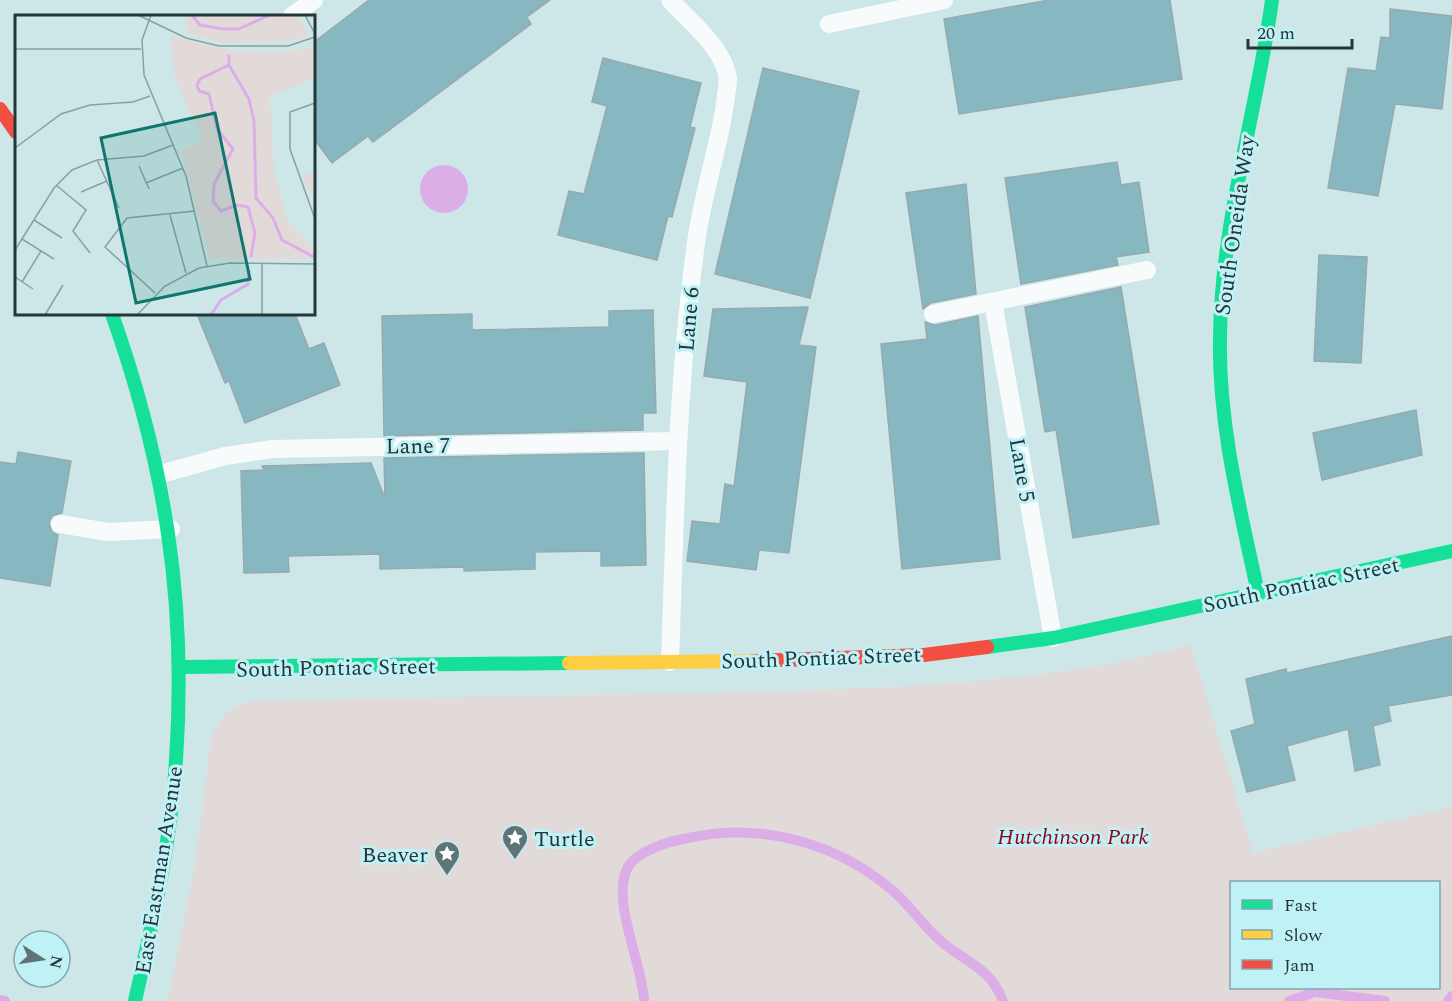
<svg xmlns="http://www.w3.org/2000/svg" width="1452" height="1001" font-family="Spectral,serif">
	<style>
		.green { fill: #e2dad8; fill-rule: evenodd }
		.water { fill: #dcaee8 }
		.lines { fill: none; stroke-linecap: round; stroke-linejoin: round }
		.stream { stroke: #dcaee8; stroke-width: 10 }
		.building { fill: #87b7c1; stroke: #97aaae; stroke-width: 1.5 }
		.lane { stroke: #f8fbfc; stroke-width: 18 }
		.fast { stroke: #16e098; stroke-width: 14 }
		.slow { stroke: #ffcf43; stroke-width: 14 }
		.jam { stroke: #f24e42; stroke-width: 14 }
		.labels { text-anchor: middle; stroke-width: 6; stroke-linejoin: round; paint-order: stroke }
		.street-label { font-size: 22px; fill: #233638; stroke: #c0f1f6 }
		.park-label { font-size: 22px; font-style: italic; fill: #950216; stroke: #c0f1f6 }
		.poi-label { font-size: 22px; fill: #233638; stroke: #c0f1f6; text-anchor: start }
		.inset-river { fill: none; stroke: #dcaee8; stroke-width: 3 }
		.inset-road { fill: none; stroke: #89a0a2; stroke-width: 1.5 }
		.view { fill: #0f766e; fill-opacity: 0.15; stroke: #0f766e; stroke-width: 3 }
		.inset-edge { fill: none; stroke: #233638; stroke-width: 3 }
	</style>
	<rect width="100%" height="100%" fill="#cde7e9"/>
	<!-- green -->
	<path class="green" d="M1191,645L1253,853L1452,807V1001H168L195,863L211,739C219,717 228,707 251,701C384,698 517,696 649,694C800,691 954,690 1103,665C1132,660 1162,652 1191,645ZM1438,882V988H1232V882Z"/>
	<!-- water -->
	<path class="water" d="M420 189a24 24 0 1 1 48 0a24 24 0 1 1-48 0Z"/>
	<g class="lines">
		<!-- stream -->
		<path class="stream" d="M0,1000L5,1001
			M644,1001C643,965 610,899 628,867C637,851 670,841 688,838C759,822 836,842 892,890C911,906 924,928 943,943C968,963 991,969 1003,1001
			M1289,1001L1315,992L1385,1001
			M1448,1001L1452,996"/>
	</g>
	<!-- building -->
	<path class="building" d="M369,0H550L527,17L531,24L486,58L373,142L368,136L332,163L314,139V42Z
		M1049,0H1170L1182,79L959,114L944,19Z
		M1390,9L1452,16L1442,109L1395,104L1378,196L1328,188L1348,68L1376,71L1381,37L1390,38Z
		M603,58L701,83L690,127L695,128L672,217L668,216L657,260L558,235L569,191L584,194L607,106L592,102Z
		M763,68L859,91L810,298L715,274Z
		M1117,162L1121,185L1139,182L1149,252L1116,257L1118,265L1021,284L1005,178Z
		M966,184L976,294L931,303L923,309L906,193Z
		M1319,255L1367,257L1361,363L1314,361Z
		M1121,287L1159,524L1073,538L1056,430L1045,432L1025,307Z
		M808,307L799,345L816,347L789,553L759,550L756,570L687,561L692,521L720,524L725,484L734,486L747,382L704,376L713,309Z
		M653,310L656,413H643V430L384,436L382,316L472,314V330L609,327V311Z
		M197,314H295L309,349L324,343L340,385L245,423L229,381L225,383Z
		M978,316L1000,559L902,569L881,344L927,339L925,322L935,325Z
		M1416,410L1422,455L1322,480L1313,433Z
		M18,452L71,461L62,513L52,516L49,523L52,532L58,535L50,586L0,578V462L16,464Z
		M644,453L646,565L601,566V551L535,552V569L464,571V567L380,569V554L288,556L289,572L244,573L241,471L264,470L262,466L371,463L385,498L384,458Z
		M1452,636V695L1388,706L1391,721L1373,726L1380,765L1355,771L1348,729L1287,746L1295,780L1247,792L1231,731L1255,724L1246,679L1286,669L1287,673Z"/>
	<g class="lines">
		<!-- lane -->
		<path class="lane" d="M670,0C690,22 723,47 728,78C724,134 703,188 696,243C677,382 675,522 670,662
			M292,16L314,0
			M829,24L944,0
			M993,302L1053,638
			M933,314L1147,270
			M161,474L225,456L273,449L678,441
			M60,524L108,532L171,529"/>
		<!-- fast -->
		<path class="fast" d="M112,314C165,464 187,601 176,760C171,841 153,921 135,1001
			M1258,593C1240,509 1218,423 1220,337C1221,223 1257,112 1272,0
			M987,647L1053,638L1452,551
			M181,667L569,663"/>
		<!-- slow -->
		<path class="slow" d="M569,663L754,661"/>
		<!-- jam -->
		<path class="jam" d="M0,109L16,132
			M754,661L924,655L987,647"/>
	</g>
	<!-- icons -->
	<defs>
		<symbol id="sight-pin" viewBox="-11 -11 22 30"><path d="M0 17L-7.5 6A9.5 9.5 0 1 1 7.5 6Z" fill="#5e7476" stroke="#c0f1f6"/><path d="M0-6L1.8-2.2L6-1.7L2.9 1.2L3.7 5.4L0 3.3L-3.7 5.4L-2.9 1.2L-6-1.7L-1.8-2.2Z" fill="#fff"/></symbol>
	</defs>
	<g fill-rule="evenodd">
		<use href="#sight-pin" x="500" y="823" width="30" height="40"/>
		<use href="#sight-pin" x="432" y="839" width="30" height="40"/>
	</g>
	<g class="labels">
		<!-- street labels -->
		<g class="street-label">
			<text transform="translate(1234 225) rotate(-82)" y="8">South Oneida Way</text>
			<text transform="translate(688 319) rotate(-85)" y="8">Lane 6</text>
			<text transform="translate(418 445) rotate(-1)" y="8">Lane 7</text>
			<text transform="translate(1023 470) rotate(80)" y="8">Lane 5</text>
			<text transform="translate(1301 584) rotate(-12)" y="8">South Pontiac Street</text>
			<text transform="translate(821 657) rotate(-2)" y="8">South Pontiac Street</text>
			<text transform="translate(336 667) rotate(-1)" y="8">South Pontiac Street</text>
			<text transform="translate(158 870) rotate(-81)" y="8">East Eastman Avenue</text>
		</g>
		<!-- park labels -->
		<g class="park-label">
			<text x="1073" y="844">Hutchinson Park</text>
		</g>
		<!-- poi labels -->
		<g class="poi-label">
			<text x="534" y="846">Turtle</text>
			<text x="428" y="862" text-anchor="end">Beaver</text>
		</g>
	</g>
	<!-- overview -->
	<g transform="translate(15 15)">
		<rect width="300" height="300" fill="#cde7e9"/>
		<path d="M170,0H284L293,17L291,22L273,26L205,27L171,18ZM155,21L214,35L271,37L300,31V63L255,81L259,153L272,205L300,234V244H195L166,137L187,124L160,64ZM300,156V177L294,179L288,160Z" fill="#e2dad8"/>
		<path class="inset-river" d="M177,0L185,10L208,14H223L255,0M214,40V50L234,84L239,106L241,183L258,203L267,225L299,242M214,50L185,64L182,70L184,76L194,79L202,114L218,134L199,169L198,186L206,196L222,190L233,192L240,218L236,242M196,300L206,285L233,269L234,255"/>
		<path class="inset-road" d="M123,0L171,23L204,31H273L300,22M136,0L127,25L129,60L171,161L192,251M290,0L300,19M0,34H126M300,88L275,97V134L300,204M0,133L46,99L75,90L118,87L135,81M82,145L104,193M124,151L134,174M131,168L168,153M41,170L71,195L58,216L75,238M66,177L92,166M155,200L171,258M19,205L47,223M7,224L39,244M0,235L39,173L57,155L82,145L129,141L158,130M0,262L18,274M7,267L26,236M140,278L90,232L112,203L180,196M30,300L48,270M122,300L150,271L184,253L215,248L300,249M247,300V248"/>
		<path class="view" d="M200,98L235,264L121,288L86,123Z"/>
		<rect width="300" height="300" class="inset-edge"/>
	</g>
	<!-- legend -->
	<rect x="1230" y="881" width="210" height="108" fill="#c0f1f6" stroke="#81a6aa" stroke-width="1.5"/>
	<rect x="1242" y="900" width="30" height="9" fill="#16e098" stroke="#81a6aa" stroke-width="1.5"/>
	<text x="1284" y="911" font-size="18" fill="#233638">Fast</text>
	<rect x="1242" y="930" width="30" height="9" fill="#ffcf43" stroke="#81a6aa" stroke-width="1.5"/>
	<text x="1284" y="941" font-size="18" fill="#233638">Slow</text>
	<rect x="1242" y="960" width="30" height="9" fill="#f24e42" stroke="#81a6aa" stroke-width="1.5"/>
	<text x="1284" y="971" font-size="18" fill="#233638">Jam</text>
	<!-- north arrow -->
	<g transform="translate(42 959) rotate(102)"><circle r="28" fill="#c0f1f6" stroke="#81a6aa" stroke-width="1.5"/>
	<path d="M0-4.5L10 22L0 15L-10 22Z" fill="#5e7476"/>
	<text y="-9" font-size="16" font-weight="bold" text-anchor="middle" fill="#233638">N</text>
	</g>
	<!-- scale -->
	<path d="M1248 39v9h104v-9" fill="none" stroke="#233638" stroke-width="3"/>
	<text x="1257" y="39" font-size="18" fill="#233638" stroke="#c0f1f6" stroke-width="4.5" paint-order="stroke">20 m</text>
</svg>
